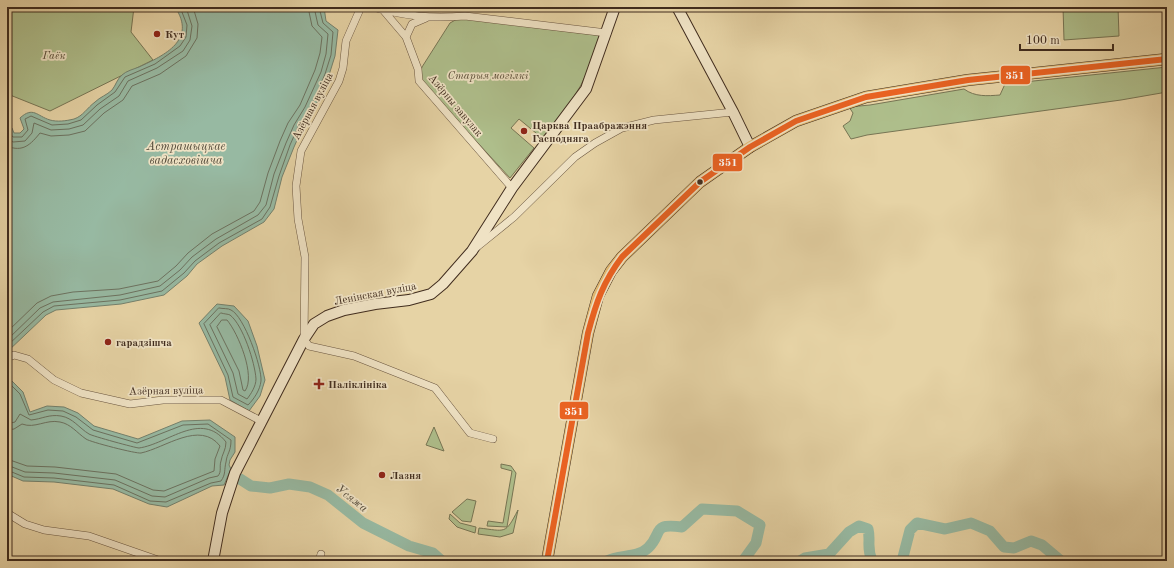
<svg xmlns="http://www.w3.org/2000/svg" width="1174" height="568" font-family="'Old Standard TT',serif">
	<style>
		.green { fill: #aebe8b; stroke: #777554 }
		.water { fill: #97b9a2; stroke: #74816d }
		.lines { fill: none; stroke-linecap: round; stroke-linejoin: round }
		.shore { stroke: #6c7260; stroke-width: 1 }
		.stream { stroke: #74816d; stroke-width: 2 }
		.river { stroke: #97b9a2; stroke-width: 11 }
		.street-casing { stroke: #6a5640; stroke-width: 8 }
		.secondary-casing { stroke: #402c1e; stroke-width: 12 }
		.primary-casing { stroke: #402c1e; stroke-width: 12 }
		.street { stroke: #efe2c4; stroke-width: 7 }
		.secondary { stroke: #efe2c4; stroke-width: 10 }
		.primary { stroke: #e3ba72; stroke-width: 11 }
		.bus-1-casing { stroke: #efe2c4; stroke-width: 9 }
		.bus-1 { stroke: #e96222; stroke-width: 6 }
		.poi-dot { fill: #8f2418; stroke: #efe2c4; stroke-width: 1.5 }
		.bus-dot { fill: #402c1e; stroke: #efe2c4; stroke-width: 1.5 }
		.labels { text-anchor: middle; stroke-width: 3.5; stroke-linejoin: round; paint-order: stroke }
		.poi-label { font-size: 11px; font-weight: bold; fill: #402c1e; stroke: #efe2c4; text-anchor: start }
		.park-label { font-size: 11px; font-style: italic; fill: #564934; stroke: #efe2c4 }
		.street-label { font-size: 11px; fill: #402c1e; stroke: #efe2c4 }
		.water-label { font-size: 12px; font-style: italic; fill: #514838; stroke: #efe2c4 }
		.line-badge { stroke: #efe2c4; stroke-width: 1.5 }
		.badge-label { font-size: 11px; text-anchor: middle; font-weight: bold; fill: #fff }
	</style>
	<rect width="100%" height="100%" fill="#e6d3a5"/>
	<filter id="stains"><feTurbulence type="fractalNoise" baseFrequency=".005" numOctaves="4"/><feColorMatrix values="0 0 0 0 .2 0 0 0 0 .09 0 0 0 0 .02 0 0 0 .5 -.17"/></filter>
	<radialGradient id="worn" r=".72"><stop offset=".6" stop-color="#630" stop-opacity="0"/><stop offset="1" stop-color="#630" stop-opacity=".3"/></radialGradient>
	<!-- green -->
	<path class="green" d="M7,7H134L131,32L153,60L50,111L10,95L7,97Z
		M1063,7H1118L1119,36L1064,40Z
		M459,18L597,35L600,37L601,43L581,85L567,108L542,138L519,119L511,128L534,148L510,178L421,81L420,74L422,67L450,23Z
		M1167,67V92L1121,100L867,135L851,139L843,126L850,121L853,113L849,107L870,105L964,89C975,97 987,96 1000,95L1005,84Z
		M434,427L444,451L426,445Z
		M501,464L511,466L516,473L507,527L487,526L488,521L503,523L512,471L501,468Z
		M467,499L476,501L471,522L462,521L452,512Z
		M518,510L513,533L500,537L478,534L479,528C506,531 505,535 518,510Z
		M450,514L460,523L476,527L475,533L457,527L449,519Z"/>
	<!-- water -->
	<path class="water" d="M175,7H324L326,21L338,30L335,56L329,75L313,112L302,129L294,147L282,177L274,209L264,222L222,246L197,264L187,276L164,295L121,304L56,310L46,315L7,352V126L12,128L14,133H20L24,129L20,118C33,106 37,116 50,120C57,122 66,121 74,119C83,116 87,108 95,102C100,97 107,95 112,90C116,85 117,79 122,75C126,71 134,69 139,67C165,55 197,40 175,7Z
		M217,304L234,306L248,321L257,346L265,380L260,396L249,411L230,400L225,377L199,323Z
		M11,380L23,392L30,412L47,406L64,407L78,413L94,426L138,439L182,421L210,420L235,437V452L230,460L229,465L231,469L224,485L212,486L167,507L149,504L113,489L54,482L23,481L7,474V416L10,414L7,409V381Z"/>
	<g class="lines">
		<!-- shore -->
		<path class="shore" d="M7,130L13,137H22L28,130L25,119L31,116L52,125L68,124L81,120L97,105L115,92L125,77L155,64L180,46L186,37L187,25L180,7
			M7,138L13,142L25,141L32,133L34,123L51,130L69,129L83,125L100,109L119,96L128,81L157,68L183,51L190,40L192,26L186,7
			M7,146C23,153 31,144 40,133L51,136L69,135L85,131L104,113L123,100L132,86L160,74L186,56L197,38L198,24L193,7
			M219,308C223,309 228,308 231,310C244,316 262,367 261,381C260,390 254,399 248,405L233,397L228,375L204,324Z
			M221,313C224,314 228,314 230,315C243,325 255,363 256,379C256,386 251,394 247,399L238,394L233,373L210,325Z
			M222,320H227C238,333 256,376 245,391L243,390L239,371L217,327Z
			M7,332L37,303L51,296L73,292L119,289L158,281L176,266L188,253L212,234L254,211L260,202L268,173L280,141L288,123L300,105L315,70L320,53L322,37L312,26L308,7
			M7,340L40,308L53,302L120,295L160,286L180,270L192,257L216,239L258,215L266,205L274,174L286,143L294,125L305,107L321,72L326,54L328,34L318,25L314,7
			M7,346L43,312L54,306L120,300L162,291L184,273L195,261L219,243L262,219L270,207L279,176L290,145L298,127L310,110L325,74L331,55L333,32L323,23L319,7
			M7,385H11L20,394L29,415L48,410L63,411L76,417L93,430L137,443L183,425L208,424L231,440C231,452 227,453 226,462C224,470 226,474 221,481L211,483L166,502L150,501L114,485L54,478L24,477L7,470
			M7,424L15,422L20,414L31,420C42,419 49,414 61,416C73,418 79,428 89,434C92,436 136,448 139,448C168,444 201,410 226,442C226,450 222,454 221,461C219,467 222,471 218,476L209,478L165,497L152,496L115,480L54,473L25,472L7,465
			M7,430L14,429L22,424C35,429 46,419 60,422C71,424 77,433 86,439C90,442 137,454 141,453C165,448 200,420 220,446L215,459L214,471L164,491L153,490L116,474L55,467L27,466L7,459"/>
		<!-- stream -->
		<path class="stream" d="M1162,561L1167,552"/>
		<!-- river -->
		<path class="river" d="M240,479L251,486L270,488L289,484L310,487L328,495L363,523L409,546L433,553L442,561
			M607,561C619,554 636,559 648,548C664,533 650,523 682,527L702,509L737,511L760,525L756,543L743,561
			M800,561L805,558L829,554L849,532L859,526L868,529C871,542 866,546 872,561
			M902,561L910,530L917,523L945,529L971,523L990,531L1004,547L1014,548L1031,541L1042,545L1061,561"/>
		<defs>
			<path id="street" d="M361,7L346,41L343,68L339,81L301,151L296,186L298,219L305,257L304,339L309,346L354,356L435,388L470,433L493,439
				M372,7C406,16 430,19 465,16L607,33
				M383,10L406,37L418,69L419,81L512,188
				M406,37L412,24L426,18
				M477,247L514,217L575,157L595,143L622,128L654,120L733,112
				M7,358L14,355L28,359L54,380L81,393L130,404L163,400H221L261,421
				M7,513L25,524L44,530L89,536L161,561
				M319,561L321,554"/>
			<path id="secondary" d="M677,7L733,112L750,147
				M213,561L222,513L235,473L304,339L314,324L327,316L344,310L375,304L409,300L431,294L443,284L472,251L512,188L586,89L615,7"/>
			<path id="primary" d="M547,561L588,333L598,296L611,271L622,257L700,182L750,147L796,121L866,97L968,80L1167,59"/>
		</defs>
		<!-- street casing -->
		<use href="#street" class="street-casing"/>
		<!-- secondary casing -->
		<use href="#secondary" class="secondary-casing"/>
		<!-- primary casing -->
		<use href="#primary" class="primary-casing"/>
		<!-- street -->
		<use href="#street" class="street"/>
		<!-- secondary -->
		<use href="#secondary" class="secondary"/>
		<!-- primary -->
		<use href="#primary" class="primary"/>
		<defs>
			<path id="bus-1" d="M547,561L588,333C596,303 603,282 622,257L700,182L750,147L796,121L866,97L968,80L1167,59"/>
		</defs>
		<!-- bus-1 casing -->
		<use href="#bus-1" class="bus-1-casing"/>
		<!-- bus-1 -->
		<use href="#bus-1" class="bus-1"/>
	</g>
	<!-- markers -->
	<g class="poi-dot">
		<circle cx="157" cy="34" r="4"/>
		<circle cx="524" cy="131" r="4"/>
		<circle cx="108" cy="342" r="4"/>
		<path d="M317 378h4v4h4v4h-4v4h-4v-4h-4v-4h4z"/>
		<circle cx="382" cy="475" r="4"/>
	</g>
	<circle class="bus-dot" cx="700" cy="182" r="3.5"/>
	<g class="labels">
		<!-- poi labels -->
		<g class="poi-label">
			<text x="165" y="38">Кут</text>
			<text x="532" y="129">Царква Праабражэння<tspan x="532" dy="13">Гасподняга</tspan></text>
			<text x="116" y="346">гарадзішча</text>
			<text x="328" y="388">Паліклініка</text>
			<text x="390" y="479">Лазня</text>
		</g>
		<!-- park labels -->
		<g class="park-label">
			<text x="54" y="59">Гаёк</text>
			<text x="488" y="79">Старыя могілкі</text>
		</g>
		<!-- street labels -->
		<g class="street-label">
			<text transform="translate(456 105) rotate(50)" y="4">Азёрны завулак</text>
			<text transform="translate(312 106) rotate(-62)" y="4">Азёрная вуліца</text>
			<text transform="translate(375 293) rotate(-11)" y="4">Ленінская вуліца</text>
			<text transform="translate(166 390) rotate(-1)" y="4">Азёрная вуліца</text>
		</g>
		<!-- water labels -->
		<g class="water-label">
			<text x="186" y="150">Астрашыцкае<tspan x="186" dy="14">вадасховішча</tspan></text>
			<text transform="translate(352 498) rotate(38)" y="4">Усяжа</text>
		</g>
	</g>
	<g class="line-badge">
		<rect x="1000" y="65" width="31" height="20" rx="4" fill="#e96222"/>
		<rect x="712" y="153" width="31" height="19" rx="4" fill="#e96222"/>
		<rect x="559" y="401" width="30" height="19" rx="4" fill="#e96222"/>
	</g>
	<g class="badge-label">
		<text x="1015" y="79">351</text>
		<text x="728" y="166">351</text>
		<text x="574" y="415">351</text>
	</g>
	<!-- margin -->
	<rect width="1174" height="568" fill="none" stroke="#e6d3a5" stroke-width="24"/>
	<rect x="8" y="8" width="1158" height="552" fill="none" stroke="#402c1e" stroke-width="2"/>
	<rect x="12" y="12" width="1150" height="544" fill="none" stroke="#402c1e"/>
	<!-- scale -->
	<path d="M1020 44v6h93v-6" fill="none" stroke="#402c1e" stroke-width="2"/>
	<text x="1026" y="44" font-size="12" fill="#402c1e" stroke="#efe2c4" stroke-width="3" paint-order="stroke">100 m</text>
	<rect width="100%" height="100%" filter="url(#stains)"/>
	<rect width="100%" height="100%" fill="url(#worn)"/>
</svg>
